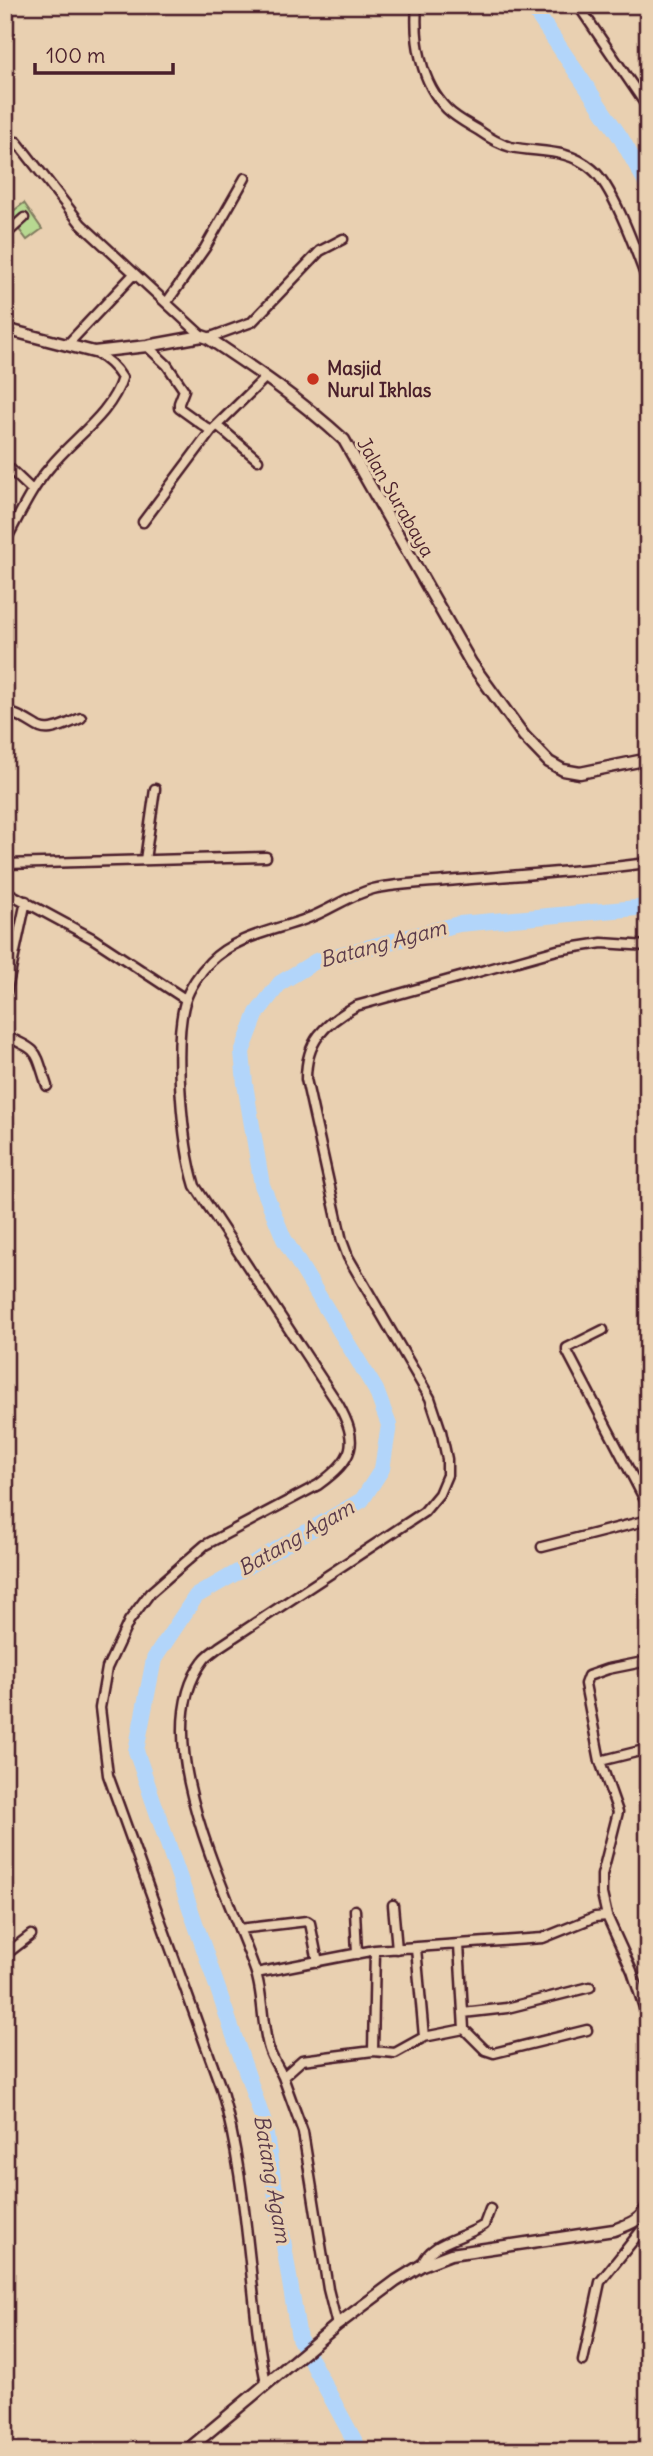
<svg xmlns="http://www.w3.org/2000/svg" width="653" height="2456" font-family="Delius,sans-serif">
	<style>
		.green { fill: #b7d891; stroke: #807c5e; stroke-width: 2 }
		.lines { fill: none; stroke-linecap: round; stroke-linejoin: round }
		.river { stroke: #b2d5fa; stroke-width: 16 }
		.minor-casing { stroke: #4a1f2b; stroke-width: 13 }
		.tertiary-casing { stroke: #4a1f2b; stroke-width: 15 }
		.minor { stroke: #e9d0b1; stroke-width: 8 }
		.tertiary { stroke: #e9d0b1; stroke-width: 10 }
		.poi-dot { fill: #c8321e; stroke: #e9d0b1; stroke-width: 2.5 }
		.labels { text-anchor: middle; stroke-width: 6; stroke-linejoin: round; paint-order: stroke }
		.poi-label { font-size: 19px; font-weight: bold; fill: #4a1f2b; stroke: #e9d0b1; text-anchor: start }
		.street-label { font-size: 19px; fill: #4a1f2b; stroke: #e9d0b1 }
		.water-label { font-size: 21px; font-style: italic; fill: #5a3a4a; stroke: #e9d0b1 }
	</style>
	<rect width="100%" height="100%" fill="#e9d0b1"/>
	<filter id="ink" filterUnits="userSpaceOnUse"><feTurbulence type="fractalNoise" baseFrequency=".0143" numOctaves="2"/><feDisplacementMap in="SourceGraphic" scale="14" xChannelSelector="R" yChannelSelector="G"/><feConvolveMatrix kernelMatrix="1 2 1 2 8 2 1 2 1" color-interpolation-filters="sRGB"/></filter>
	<g filter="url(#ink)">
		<!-- green -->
		<path class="green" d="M24,203L42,229L27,240L8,215Z"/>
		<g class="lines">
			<!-- river -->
			<path class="river" d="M531,5L621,138L648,186
				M360,2451L299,2338L264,2123L136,1751L154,1659L196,1596L362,1500L382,1469L389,1425L376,1390L284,1239L262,1185L245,1084L242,1052L257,1013L280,983L316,961L459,924L648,907"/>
			<defs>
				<path id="minor" d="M417,5C414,41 421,83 447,109C456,118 468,124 478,130C488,137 499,144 511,147C540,153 567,148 592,169C614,187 637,254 648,283
					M578,5L648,108
					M17,142L81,224L202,336
					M5,235L24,218
					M167,302L205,248L245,178
					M208,338L252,322L320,251L343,239
					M67,345L134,274
					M147,346L167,365L184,390L179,403V408L211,431
					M217,425L258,460
					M5,475L10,469L32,490
					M143,522L211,431L266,377
					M5,542C19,516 31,489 50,467C73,438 111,415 122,378C115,366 107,359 94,352
					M5,711C48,724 30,741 81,718
					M145,860L155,789
					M5,864L266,857
					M5,891L92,938L185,999
					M5,998L26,901
					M5,1036C41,1051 35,1051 47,1086
					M603,1330L567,1348V1351L648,1506
					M542,1547L648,1520
					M648,1661L608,1669L588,1676L585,1684L600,1761L618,1812L602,1875V1894L607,1916L632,1971L648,2020
					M600,1761L648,1749
					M393,1905L397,1949
					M355,1910L357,1954
					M239,1929L307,1921L310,1923L318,1962
					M459,1945L464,2029
					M416,1948L424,2037
					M375,1950L373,2051L302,2060L283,2077C279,2068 272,2059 269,2049C261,2024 264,1995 255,1970C228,1892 145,1738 203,1661C207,1655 214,1651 219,1647L424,1512L439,1494L447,1475V1459L441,1431L430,1398L348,1257L342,1241L306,1079C306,1041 324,1024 356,1006L557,950L602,943L648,946
					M5,1955L31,1935
					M256,1973L375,1950L543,1938L595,1917L607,1916
					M463,2013L507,2008L590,1987
					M373,2051L395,2053L424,2037L464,2029L485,2050L494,2053L587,2030
					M283,2077L303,2132L328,2289L337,2325
					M422,2265C429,2242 465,2238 484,2225L490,2209
					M583,2361L600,2282L648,2222
					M266,2382C258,2348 256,2315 252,2280C245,2216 239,2151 221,2088L108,1775L100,1708L107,1668L129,1621L150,1593L205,1545L318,1485C354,1459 360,1443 338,1404L195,1186C182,1144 173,1044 185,1002C189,988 200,972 210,962C236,936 273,931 306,919C329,911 349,895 373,889C400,883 430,883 458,880C521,875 585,871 648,863"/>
				<path id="tertiary" d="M5,329L94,352L147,346L202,336L208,338C255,369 302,401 344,440L471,663L524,736L549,762L563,770L580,773L639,761L648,762
					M186,2451L337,2325L396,2281L422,2265L451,2254L614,2230C630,2224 641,2221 648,2205"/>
			</defs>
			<!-- minor casing -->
			<use href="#minor" class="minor-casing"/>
			<!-- tertiary casing -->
			<use href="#tertiary" class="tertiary-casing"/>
			<!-- minor -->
			<use href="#minor" class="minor"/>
			<!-- tertiary -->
			<use href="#tertiary" class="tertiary"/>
		</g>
	</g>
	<!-- markers -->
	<circle class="poi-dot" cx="313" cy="379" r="7"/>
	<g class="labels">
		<!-- poi labels -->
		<g class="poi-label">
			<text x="327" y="375">Masjid<tspan x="327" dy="22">Nurul Ikhlas</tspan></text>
		</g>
		<!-- street labels -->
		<g class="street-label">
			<text transform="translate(396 497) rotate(60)" y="7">Jalan Surabaya</text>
		</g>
		<!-- water labels -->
		<g class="water-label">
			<text transform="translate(383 944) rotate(-15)" y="7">Batang Agam</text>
			<text transform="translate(296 1538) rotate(-30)" y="7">Batang Agam</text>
			<text transform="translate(272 2179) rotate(80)" y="7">Batang Agam</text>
		</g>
	</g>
	<!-- margin -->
	<rect width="653" height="2456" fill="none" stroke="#e9d0b1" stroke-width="28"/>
	<rect x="14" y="14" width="625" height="2428" fill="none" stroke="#4a1f2b" stroke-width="2.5" filter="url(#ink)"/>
	<!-- scale -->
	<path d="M35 63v10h138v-10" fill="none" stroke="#4a1f2b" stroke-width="3.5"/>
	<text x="46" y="63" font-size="21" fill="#4a1f2b" stroke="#e9d0b1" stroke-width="5" paint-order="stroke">100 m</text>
</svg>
